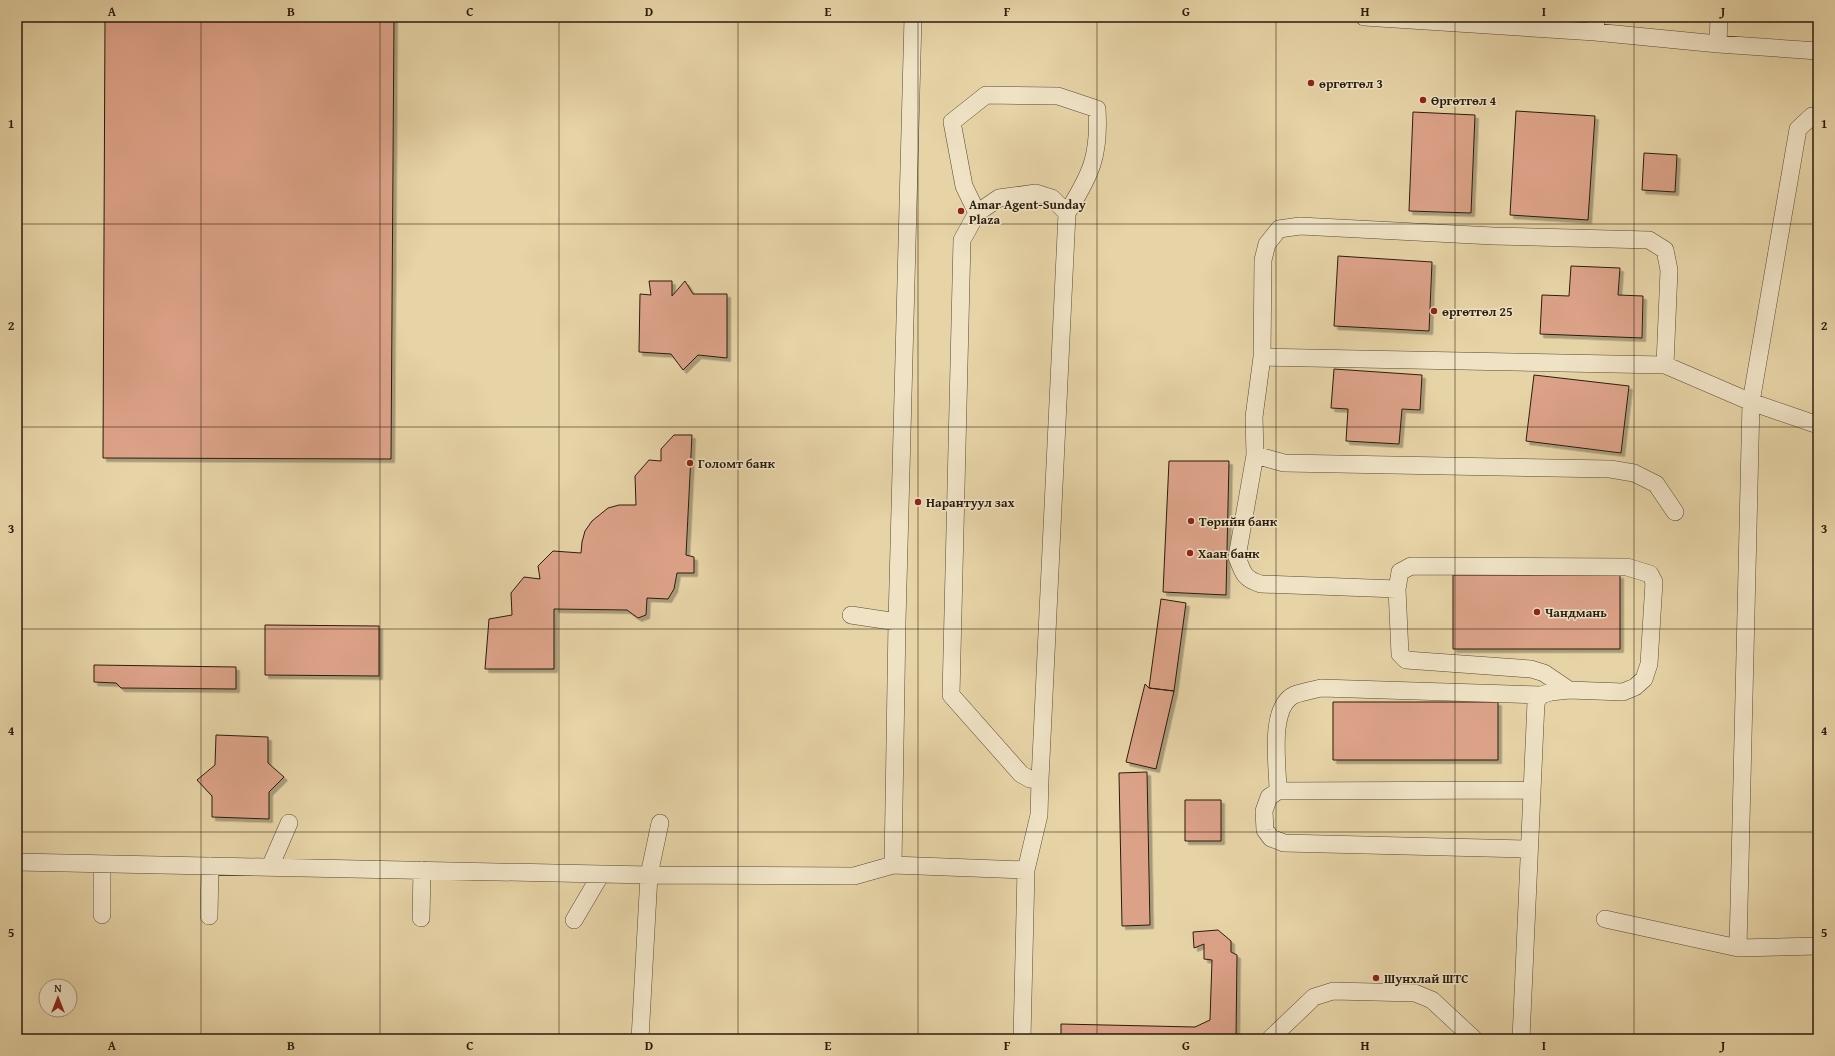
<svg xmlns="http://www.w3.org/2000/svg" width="1835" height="1056" font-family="'Gentium Book Plus',serif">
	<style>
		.building { fill: #dca288; stroke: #291d0d; filter: url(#shadow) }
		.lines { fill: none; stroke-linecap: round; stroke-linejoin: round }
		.lane-casing { stroke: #584a33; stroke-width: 18 }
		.lane { stroke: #efe2c5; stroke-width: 17 }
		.grid { fill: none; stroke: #291d0d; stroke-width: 1; stroke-opacity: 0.55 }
		.poi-dot { fill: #8f2418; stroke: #efe2c5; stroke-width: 1.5 }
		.labels { text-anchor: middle; stroke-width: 3; stroke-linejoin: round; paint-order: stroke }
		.poi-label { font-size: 13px; font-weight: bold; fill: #291d0d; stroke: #efe2c5; text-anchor: start }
		.neatline { fill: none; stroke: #291d0d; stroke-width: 1.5 }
		.grid-label { font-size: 13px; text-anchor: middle; font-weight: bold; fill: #291d0d }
	</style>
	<defs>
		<filter id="shadow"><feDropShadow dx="3.5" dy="3.5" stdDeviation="0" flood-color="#0004"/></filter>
	</defs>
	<rect width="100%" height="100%" fill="#e6d3a6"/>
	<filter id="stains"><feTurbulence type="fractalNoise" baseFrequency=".005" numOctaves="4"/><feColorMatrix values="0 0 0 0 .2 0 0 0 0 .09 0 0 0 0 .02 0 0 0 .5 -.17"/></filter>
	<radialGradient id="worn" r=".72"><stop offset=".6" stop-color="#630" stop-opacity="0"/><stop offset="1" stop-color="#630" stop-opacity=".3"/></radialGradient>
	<!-- building -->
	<path class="building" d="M105,17H394L391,459L103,458Z
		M1516,111L1595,116L1588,220L1510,215Z
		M1413,112L1475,115L1471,213L1409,211Z
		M1644,153L1677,155L1675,192L1642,190Z
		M1338,256L1432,262L1429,331L1334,326Z
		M1571,266L1620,268L1618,295L1643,296L1642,338L1540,334L1542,295L1569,296Z
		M649,281H672V296L685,281L693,294H727V358L698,355L683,370L671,354L639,352L640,294L651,295Z
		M1334,369L1422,375L1420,410L1402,409L1399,444L1346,441L1348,409L1331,408Z
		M1534,375L1629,386L1621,453L1526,441Z
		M674,435H692L686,555L694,557V573H677L674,589L668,599L647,598L646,615L638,618L627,610L554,609V669H485L489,619L512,615L511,593L524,577L540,579L538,566L553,551L581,553L582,542L585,531L592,521L608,508L619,505H636L635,476L649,460L661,461V449Z
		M1169,461H1229L1226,595L1163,592Z
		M1453,575H1620V649H1453Z
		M1161,599L1186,603L1174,691L1149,688Z
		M265,625L379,626V676L265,675Z
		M94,665L236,667V689L121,688L116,683L94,682Z
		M1145,684L1149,688L1174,691L1156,769L1126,762Z
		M1333,702H1498V760H1333Z
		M216,735L268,737V763L284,777L269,792V819L212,817V796L197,780L215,765Z
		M1147,772L1150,925L1122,926L1119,773Z
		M1185,800H1221V841H1185Z
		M1218,930L1231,941V952L1237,955L1236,1039H1061V1024L1195,1027L1210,1020L1212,960L1204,959V944L1194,948L1193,932Z"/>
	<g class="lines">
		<defs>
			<path id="lane" d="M1364,17L1595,32L1718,44L1818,51
				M1595,32L1596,17
				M1718,44L1719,17
				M977,213L964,186L952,122L986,95L1058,96L1097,109C1100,156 1091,174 1067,213
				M1262,357L1665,365L1751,402L1818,425
				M1665,365L1669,270L1665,250L1649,240L1493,236L1300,226L1279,229L1267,244L1263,260L1262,357L1254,417L1255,455L1284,463L1610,469L1634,473L1656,484L1675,512
				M1255,455L1237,557C1243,573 1244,579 1261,584L1397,589
				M851,615L897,622
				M1278,791C1278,767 1268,708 1294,695C1302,692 1313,690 1321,688L1541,695
				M660,823L649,875L854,876L893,865L897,622L913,17
				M1529,849L1284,843L1271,838L1265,830L1264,811L1269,797L1278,791L1531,790
				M17,862L649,875L640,1039
				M102,864V915
				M893,865L1026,870
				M270,867L289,823
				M209,916L210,866
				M421,918L422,870
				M1605,919L1738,948L1818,946
				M574,920L601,874
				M1738,948L1751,402L1798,129L1812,116L1818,117
				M1022,1039L1026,870L1039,815L1040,780L1067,213L1052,198L1036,193L999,198L977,213L962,240L951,695L1021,774L1030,779L1040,780
				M1270,1039L1314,997L1333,991L1415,993L1432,1000L1474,1039
				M1521,1039L1536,702L1541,695L1551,692L1569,690L1623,692L1635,687L1644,679L1649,664L1654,582L1650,574L1627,567L1411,566L1400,572L1397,589L1400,654L1406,660L1531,669L1544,673L1569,690"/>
		</defs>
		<!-- lane casing -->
		<use href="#lane" class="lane-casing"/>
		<!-- lane -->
		<use href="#lane" class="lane"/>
	</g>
	<!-- grid -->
	<path class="grid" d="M201,17V1039M380,17V1039M559,17V1039M738,17V1039M918,17V1039M1097,17V1039M1276,17V1039M1455,17V1039M1634,17V1039M17,224H1818M17,427H1818M17,629H1818M17,832H1818"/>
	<!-- markers -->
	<g class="poi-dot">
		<circle cx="1311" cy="83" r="4"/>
		<circle cx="1423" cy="100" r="4"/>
		<circle cx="961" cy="211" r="4"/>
		<circle cx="1434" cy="311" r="4"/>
		<circle cx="690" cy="463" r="4"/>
		<circle cx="918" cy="502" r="4"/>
		<circle cx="1191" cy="521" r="4"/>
		<circle cx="1190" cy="553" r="4"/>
		<circle cx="1537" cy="612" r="4"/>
		<circle cx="1376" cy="978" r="4"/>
	</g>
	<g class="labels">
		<!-- poi labels -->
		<g class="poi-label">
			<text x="1319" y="88">өргөтгөл 3</text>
			<text x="1431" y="105">Өргөтгөл 4</text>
			<text x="969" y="209">Amar Agent-Sunday<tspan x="969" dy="15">Plaza</tspan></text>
			<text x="1442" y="316">өргөтгөл 25</text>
			<text x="698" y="468">Голомт банк</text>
			<text x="926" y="507">Нарантуул зах</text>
			<text x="1199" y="526">Төрийн банк</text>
			<text x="1198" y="558">Хаан банк</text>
			<text x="1545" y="617">Чандмань</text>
			<text x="1384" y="983">Шунхлай ШТС</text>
		</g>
	</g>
	<!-- margin -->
	<rect width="1835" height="1056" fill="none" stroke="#e6d3a6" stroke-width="44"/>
	<!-- north arrow -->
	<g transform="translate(58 998)"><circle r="19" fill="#efe2c5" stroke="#a0937b"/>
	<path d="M0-3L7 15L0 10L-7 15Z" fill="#8f2418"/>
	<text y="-6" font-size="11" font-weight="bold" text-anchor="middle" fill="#291d0d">N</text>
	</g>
	<rect x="22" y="22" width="1791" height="1012" class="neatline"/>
	<g class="grid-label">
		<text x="112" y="16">A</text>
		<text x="291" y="16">B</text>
		<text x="470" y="16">C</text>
		<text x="649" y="16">D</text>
		<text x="828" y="16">E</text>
		<text x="1007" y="16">F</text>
		<text x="1186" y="16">G</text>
		<text x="1365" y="16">H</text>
		<text x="1544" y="16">I</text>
		<text x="1723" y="16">J</text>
		<text x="11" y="128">1</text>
		<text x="1824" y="128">1</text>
		<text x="11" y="330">2</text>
		<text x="1824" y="330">2</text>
		<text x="11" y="533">3</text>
		<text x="1824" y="533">3</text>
		<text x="11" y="735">4</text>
		<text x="1824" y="735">4</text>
		<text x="11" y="937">5</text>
		<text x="1824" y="937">5</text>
		<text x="112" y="1050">A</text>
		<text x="291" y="1050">B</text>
		<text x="470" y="1050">C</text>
		<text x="649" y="1050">D</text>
		<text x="828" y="1050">E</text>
		<text x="1007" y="1050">F</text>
		<text x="1186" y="1050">G</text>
		<text x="1365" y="1050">H</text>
		<text x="1544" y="1050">I</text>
		<text x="1723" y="1050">J</text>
	</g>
	<rect width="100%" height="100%" filter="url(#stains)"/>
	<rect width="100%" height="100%" fill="url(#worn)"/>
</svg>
